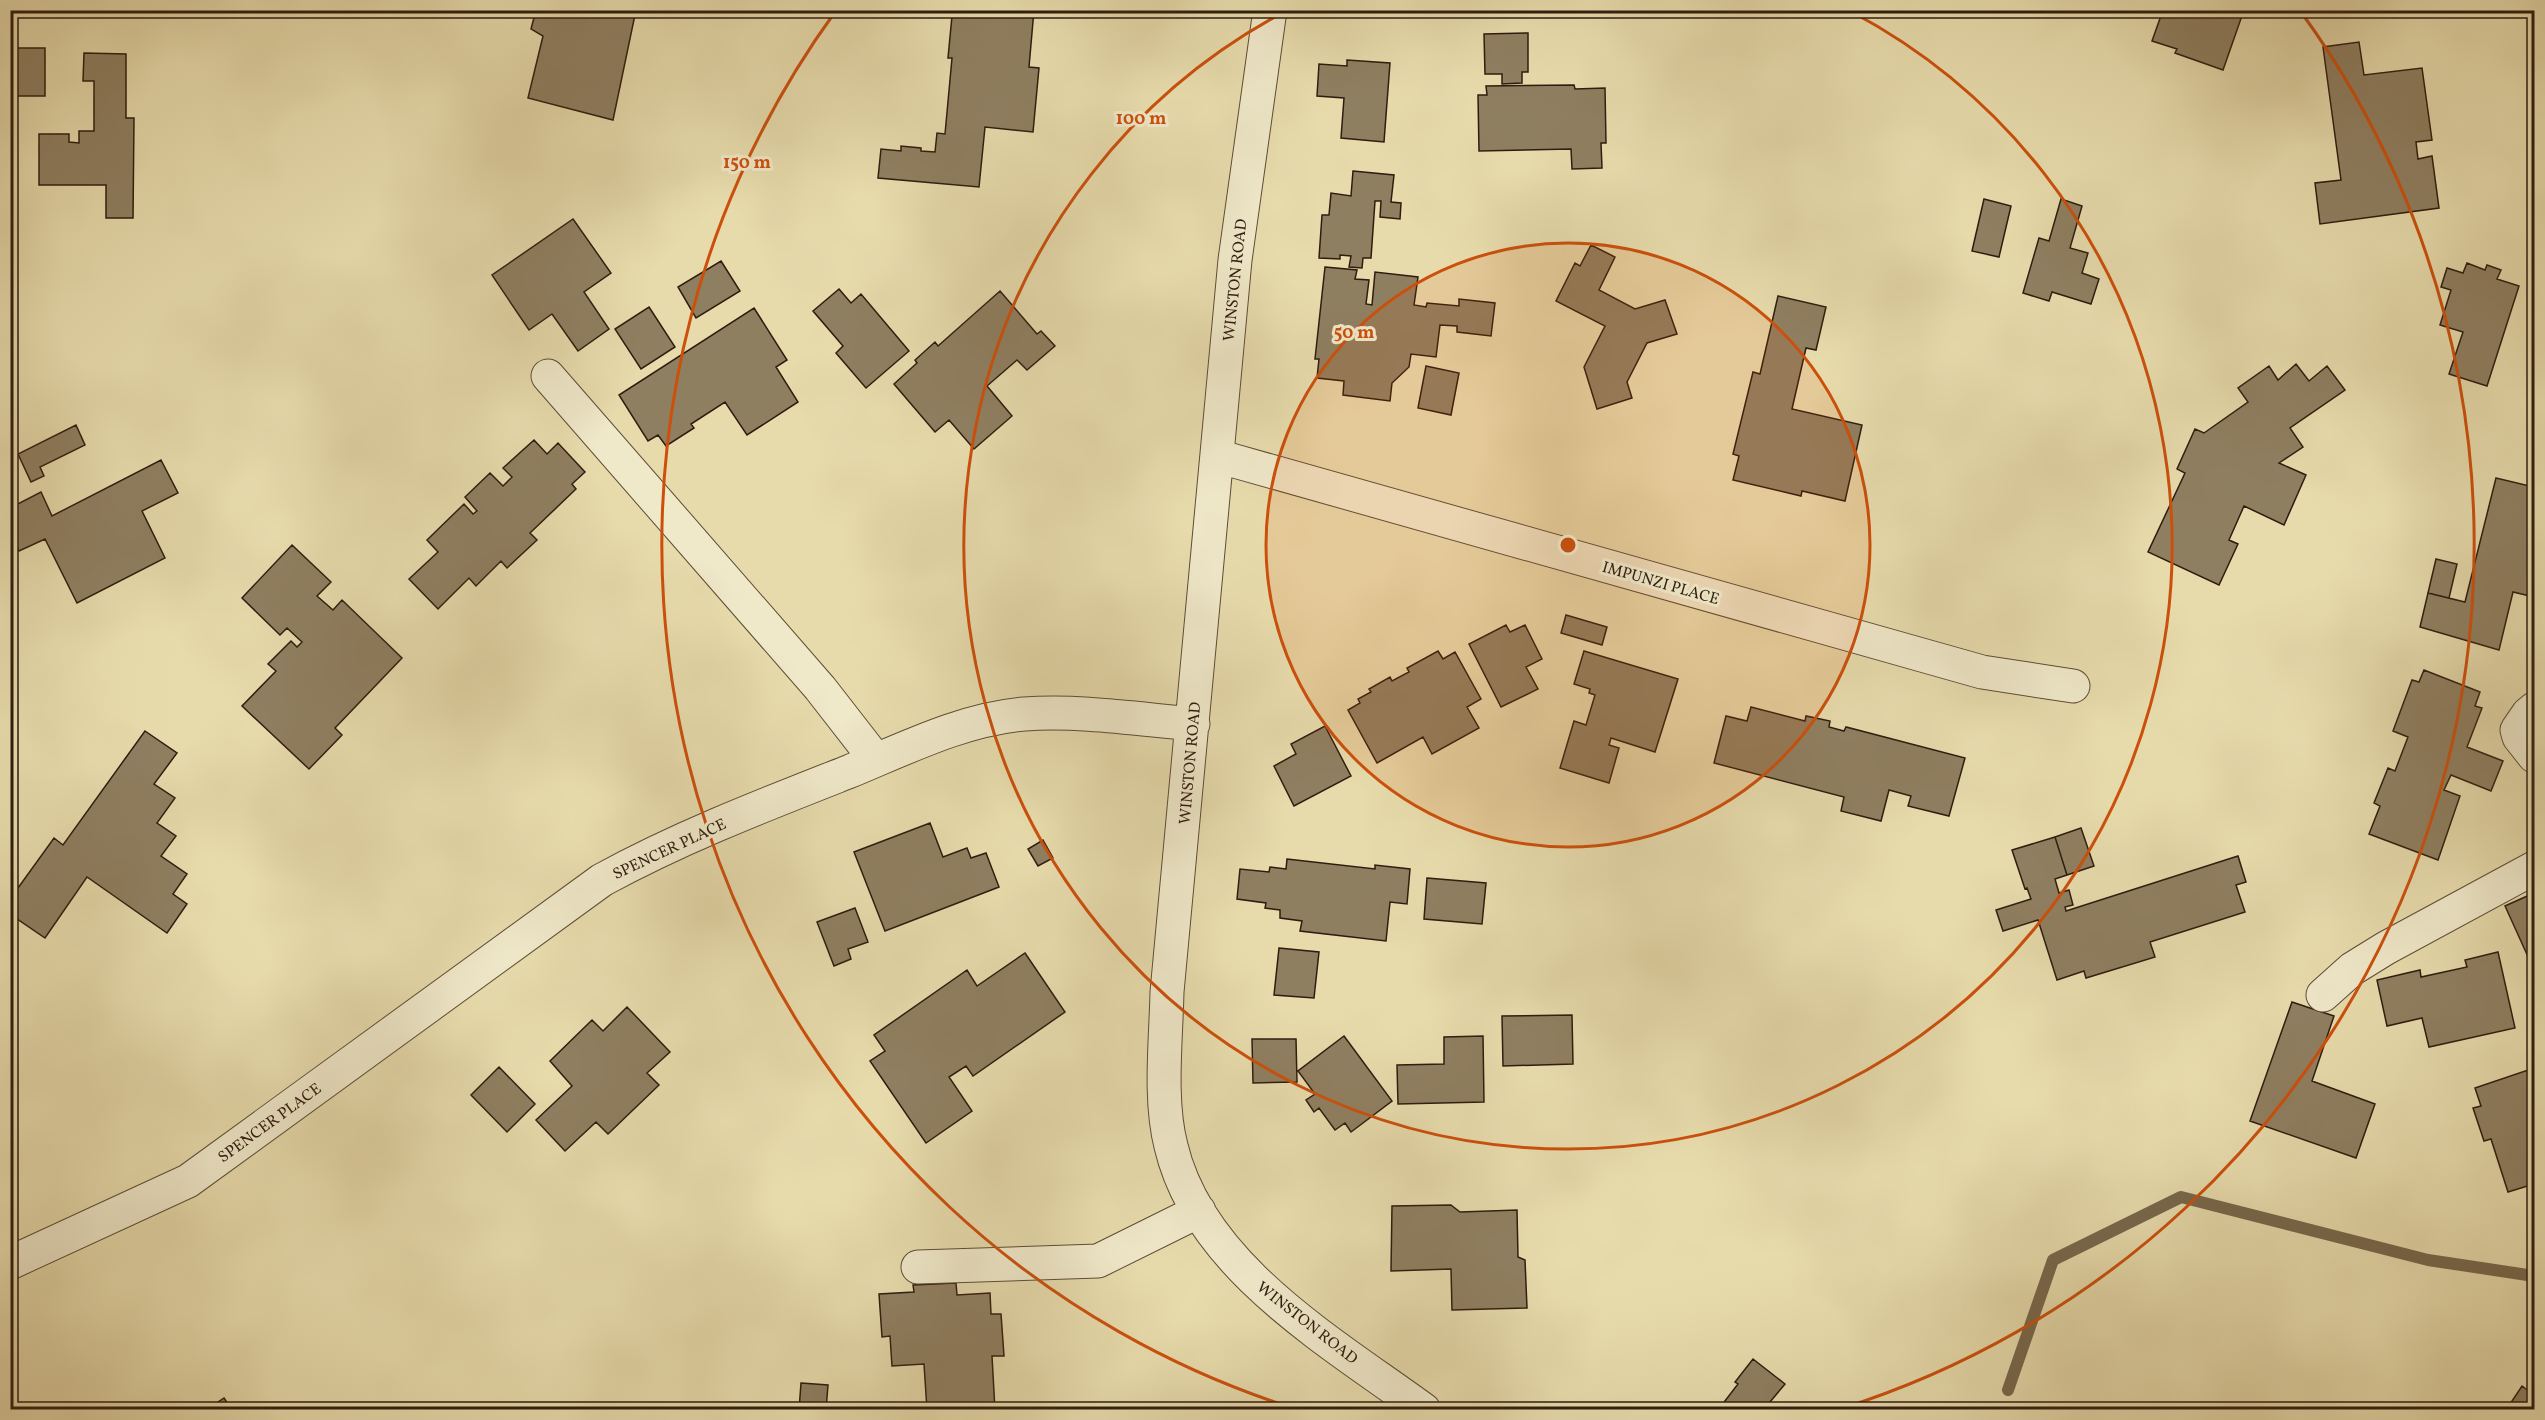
<svg xmlns="http://www.w3.org/2000/svg" width="2545" height="1420" font-family="Vollkorn,serif">
	<style>
		.lines { fill: none; stroke-linecap: round; stroke-linejoin: round }
		.stream { stroke: #78684d; stroke-width: 12 }
		.building { fill: #8f7f61; stroke: #2f1c0f; stroke-width: 1.5 }
		.minor-casing { stroke: #5d4c36; stroke-width: 35 }
		.minor { stroke: #efe8c9; stroke-width: 33 }
		.ring { fill: none; stroke: #cc500c; stroke-width: 3 }
		.labels { text-anchor: middle; stroke-width: 6; stroke-linejoin: round; paint-order: stroke }
		.street-label { font-size: 16px; fill: #2f1c0f; stroke: #efe8c9 }
		.centre { fill: #cc500c; stroke: #efe8c9; stroke-width: 3 }
		.ring-label { font-size: 18px; text-anchor: middle; font-weight: bold; fill: #cc500c; stroke: #efe8c9; stroke-width: 6; stroke-linejoin: round; paint-order: stroke }
	</style>
	<rect width="100%" height="100%" fill="#e7dbac"/>
	<filter id="stains"><feTurbulence type="fractalNoise" baseFrequency=".00333" numOctaves="4"/><feColorMatrix values="0 0 0 0 .2 0 0 0 0 .09 0 0 0 0 .02 0 0 0 .5 -.17"/></filter>
	<radialGradient id="worn" r=".72"><stop offset=".6" stop-color="#630" stop-opacity="0"/><stop offset="1" stop-color="#630" stop-opacity=".3"/></radialGradient>
	<g class="lines">
		<!-- stream -->
		<path class="stream" d="M2008,1390L2053,1260L2181,1197L2428,1260L2534,1276"/>
	</g>
	<!-- building -->
	<path class="building" d="M536,10H636L613,120L528,98L543,36L531,29Z
		M957,10H1034L1029,67L1039,68L1033,132L985,127L979,187L878,178L881,149L901,151V146L921,148V151L935,152L937,133L945,134L952,58H948L952,16L956,17Z
		M2163,10H2244L2223,70L2175,53L2177,49L2152,41Z
		M1528,33V72H1522V83L1502,84V74H1485L1484,34Z
		M2359,42L2364,75L2422,68L2432,140L2416,142L2418,159L2432,156L2439,208L2320,224L2315,183L2341,180L2323,47Z
		M10,48H45V96H10Z
		M84,53L126,54V118H134L133,218H106V185H39V134H69V142L79,143V131H94V81H83Z
		M1347,60L1390,63L1384,142L1341,138L1344,98L1317,96L1319,64L1347,66Z
		M1574,85L1575,89L1605,88L1606,143H1601L1602,168L1572,169L1571,149L1479,151L1478,95H1487L1486,86Z
		M1353,171L1394,175L1391,202L1401,203L1400,219L1380,217L1381,201H1375L1371,258H1363L1362,268L1349,267L1351,256L1340,255V259L1319,258L1322,215H1329L1331,193L1351,196Z
		M1984,199L2011,206L1999,257L1972,251Z
		M2061,199L2082,206L2070,248L2088,253L2082,273L2099,279L2091,304L2052,292L2049,301L2023,293L2039,238L2049,241Z
		M573,219L611,273L584,292L609,329L578,351L552,314L529,330L492,275Z
		M1591,245L1615,257L1599,290L1635,309L1665,300L1677,334L1647,343L1627,382L1632,398L1597,409L1584,367L1605,326L1556,301L1575,263L1580,266Z
		M721,261L740,291L696,318L678,287Z
		M2467,263L2485,270L2487,265L2501,270L2497,279L2519,286L2487,386L2449,374L2463,332L2440,325L2451,290L2441,287L2447,268L2463,273Z
		M1325,267L1357,270L1355,279L1369,280L1366,304L1372,305L1375,272L1418,277L1414,305L1426,307L1427,303L1459,306V299L1495,303L1491,336L1457,332V326L1440,325L1436,357L1411,354L1409,367L1392,383L1390,401L1343,395L1344,381L1317,378L1319,359H1315Z
		M839,289L851,303L861,294L909,351L866,388L836,353L843,346L813,311Z
		M1000,291L1037,334L1041,331L1055,346L1027,370L1017,360L987,386L1012,416L974,449L949,420L935,432L894,384L917,363L915,360L935,342L938,346Z
		M1778,296L1826,307L1816,350L1806,348L1792,409L1862,425L1845,501L1802,491L1801,496L1733,480L1739,456L1733,454L1753,372L1760,374Z
		M649,307L675,347L641,369L615,329Z
		M754,308L787,360L776,367L798,402L747,435L725,402L691,424L694,428L666,446L658,435L648,441L619,395Z
		M2296,364L2309,381L2327,366L2345,390L2290,428L2303,447L2279,463L2306,475L2284,525L2244,506L2229,540L2238,544L2219,585L2148,552L2185,473L2177,469L2195,429L2204,433L2248,402L2238,388L2269,366L2278,380Z
		M1426,366L1459,373L1451,415L1418,408Z
		M76,425L85,445L40,467L44,476L31,482L18,454Z
		M534,440L547,454L558,443L585,472L572,484L576,489L530,533L537,540L507,568L501,561L476,586L469,578L438,609L409,579L438,552L427,540L464,504L473,514L477,511L465,497L490,473L503,486L512,477L503,468Z
		M161,460L178,493L142,511L165,558L77,603L45,539L19,551L10,534V508L41,492L52,516Z
		M2496,478L2534,487V597L2513,592L2499,650L2420,627L2428,593L2465,602Z
		M292,545L331,582L317,596L333,610L342,600L402,658L335,728L342,735L309,769L242,706L276,671L268,664L291,641L297,647L302,642L287,628L280,635L242,598Z
		M2436,559L2457,564L2449,598L2428,593Z
		M1566,615L1607,627L1602,645L1561,633Z
		M1506,625L1510,632L1525,625L1542,659L1526,667L1538,689L1501,707L1469,644Z
		M1438,651L1443,659L1455,652L1481,699L1467,707L1479,728L1432,754L1423,737L1377,763L1348,710L1360,703L1358,699L1371,692L1369,689L1390,677L1392,681L1409,672L1407,668Z
		M1584,651L1678,679L1655,752L1611,738L1609,745L1619,748L1609,783L1560,768L1574,721L1586,725L1595,695L1589,693L1590,689L1574,684Z
		M2424,670L2480,692L2475,706L2482,708L2467,747L2503,761L2491,791L2451,775L2444,790L2460,796L2438,860L2369,834L2380,806L2374,803L2388,768L2395,771L2408,737L2393,731L2412,680L2419,682Z
		M1751,707L1805,721L1806,716L1830,721L1829,727L1844,731L1846,727L1965,758L1949,816L1908,806L1911,796L1889,790L1881,821L1841,811L1844,797L1714,763L1726,716L1747,721Z
		M1325,726L1351,776L1294,806L1274,766L1296,754L1291,744Z
		M145,731L177,753L154,784L175,798L157,823L176,836L161,856L187,874L173,894L187,904L167,933L87,877L45,938L10,914V899L54,838L63,845Z
		M930,823L943,857L967,848L971,858L986,853L999,887L885,931L854,852Z
		M2081,828L2094,866L2067,875L2055,837Z
		M2055,837L2067,875L2055,879L2059,893L2069,890L2073,905L2065,907L2066,911L2238,856L2246,882L2236,885L2245,912L2150,942L2155,957L2086,978L2084,971L2057,980L2038,920L2003,931L1996,910L2031,899L2027,888L2025,889L2012,850Z
		M1043,840L1053,858L1038,866L1028,849Z
		M1287,859L1375,869V865L1410,869L1407,904L1390,902L1386,941L1300,931L1302,921L1280,918V910L1265,908L1266,903L1237,899L1240,869L1269,872L1270,867L1286,869Z
		M1427,878L1486,883L1482,924L1424,919Z
		M2534,893V970L2505,906Z
		M855,908L868,942L848,949L851,959L834,966L817,922Z
		M1279,948L1319,952L1314,998L1274,995Z
		M2498,952L2515,1028L2429,1047L2422,1018L2387,1026L2377,980L2420,970L2421,977L2467,967L2465,960Z
		M1025,953L1065,1012L973,1076L966,1066L949,1077L972,1111L926,1143L870,1061L885,1051L874,1035L967,970L977,986Z
		M2292,1002L2334,1016L2312,1081L2375,1104L2356,1158L2250,1121Z
		M627,1007L670,1052L647,1073L659,1085L608,1134L596,1122L565,1151L536,1120L572,1086L550,1061L592,1020L603,1031Z
		M1572,1015L1573,1064L1503,1066L1502,1016Z
		M1344,1036L1392,1101L1351,1132L1345,1123L1335,1130L1319,1108L1314,1112L1306,1100L1315,1094L1298,1071Z
		M1483,1036L1484,1102L1398,1104L1397,1065L1444,1064V1037Z
		M1252,1039H1296L1297,1082L1253,1083Z
		M499,1067L535,1104L507,1132L471,1095Z
		M2534,1068V1184L2508,1192L2491,1139L2484,1141L2473,1108L2481,1106L2475,1088Z
		M1451,1205L1460,1212L1517,1210L1518,1257L1525,1260L1527,1308L1452,1310L1451,1269L1391,1271L1392,1206Z
		M956,1283L957,1295L990,1293L991,1314H1001L1004,1356H992L995,1410H927L924,1364L892,1366L890,1336L882,1337L879,1294L914,1292L913,1285Z
		M1753,1359L1785,1384L1770,1402L1779,1410H1718L1738,1384L1735,1382Z
		M801,1383L828,1385L826,1410H799Z
		M2522,1386L2534,1395V1410H2506Z
		M224,1398L232,1410H206Z"/>
	<g class="lines">
		<defs>
			<path id="minor" d="M1270,10L1235,260L1167,992C1166,1040 1159,1100 1171,1146C1199,1266 1331,1342 1424,1410
				M548,376L820,688L876,760
				M1217,456L1982,672L2073,686
				M2534,709L2528,714L2517,730L2519,737L2534,756
				M2323,995L2352,969L2386,948L2534,868
				M10,1263L188,1181L602,880C681,837 764,805 848,772C904,749 963,719 1024,714C1080,710 1137,719 1193,724
				M918,1267L1098,1261L1199,1211"/>
		</defs>
		<!-- minor casing -->
		<use href="#minor" class="minor-casing"/>
		<!-- minor -->
		<use href="#minor" class="minor"/>
	</g>
	<!-- distance rings -->
	<circle cx="1568" cy="545" r="302" fill="#cc500c" fill-opacity=".12"/>
	<g class="ring">
		<circle cx="1568" cy="545" r="302"/>
		<path d="M1852 12A604 604 0 1 1 1284 12"/>
		<path d="M1296 1409A906 906 0 0 1 835 12M2301 12A906 906 0 0 1 1840 1409"/>
	</g>
	<g class="labels">
		<!-- street labels -->
		<g class="street-label">
			<text transform="translate(1234 280) rotate(-84)" y="6">WINSTON ROAD</text>
			<text transform="translate(1661 582) rotate(16)" y="6">IMPUNZI PLACE</text>
			<text transform="translate(1189 763) rotate(-85)" y="6">WINSTON ROAD</text>
			<text transform="translate(669 848) rotate(-25)" y="6">SPENCER PLACE</text>
			<text transform="translate(269 1122) rotate(-36)" y="6">SPENCER PLACE</text>
			<text transform="translate(1308 1322) rotate(38)" y="6">WINSTON ROAD</text>
		</g>
	</g>
	<circle cx="1568" cy="545" r="9" class="centre"/>
	<g class="ring-label">
		<text x="1141" y="124">100 m</text>
		<text x="747" y="168">150 m</text>
		<text x="1354" y="338">50 m</text>
	</g>
	<!-- margin -->
	<rect width="2545" height="1420" fill="none" stroke="#e7dbac" stroke-width="36"/>
	<rect x="12" y="12" width="2521" height="1396" fill="none" stroke="#2f1c0f" stroke-width="3"/>
	<rect x="18" y="18" width="2509" height="1384" fill="none" stroke="#2f1c0f" stroke-width="1.5"/>
	<rect width="100%" height="100%" filter="url(#stains)"/>
	<rect width="100%" height="100%" fill="url(#worn)"/>
</svg>
